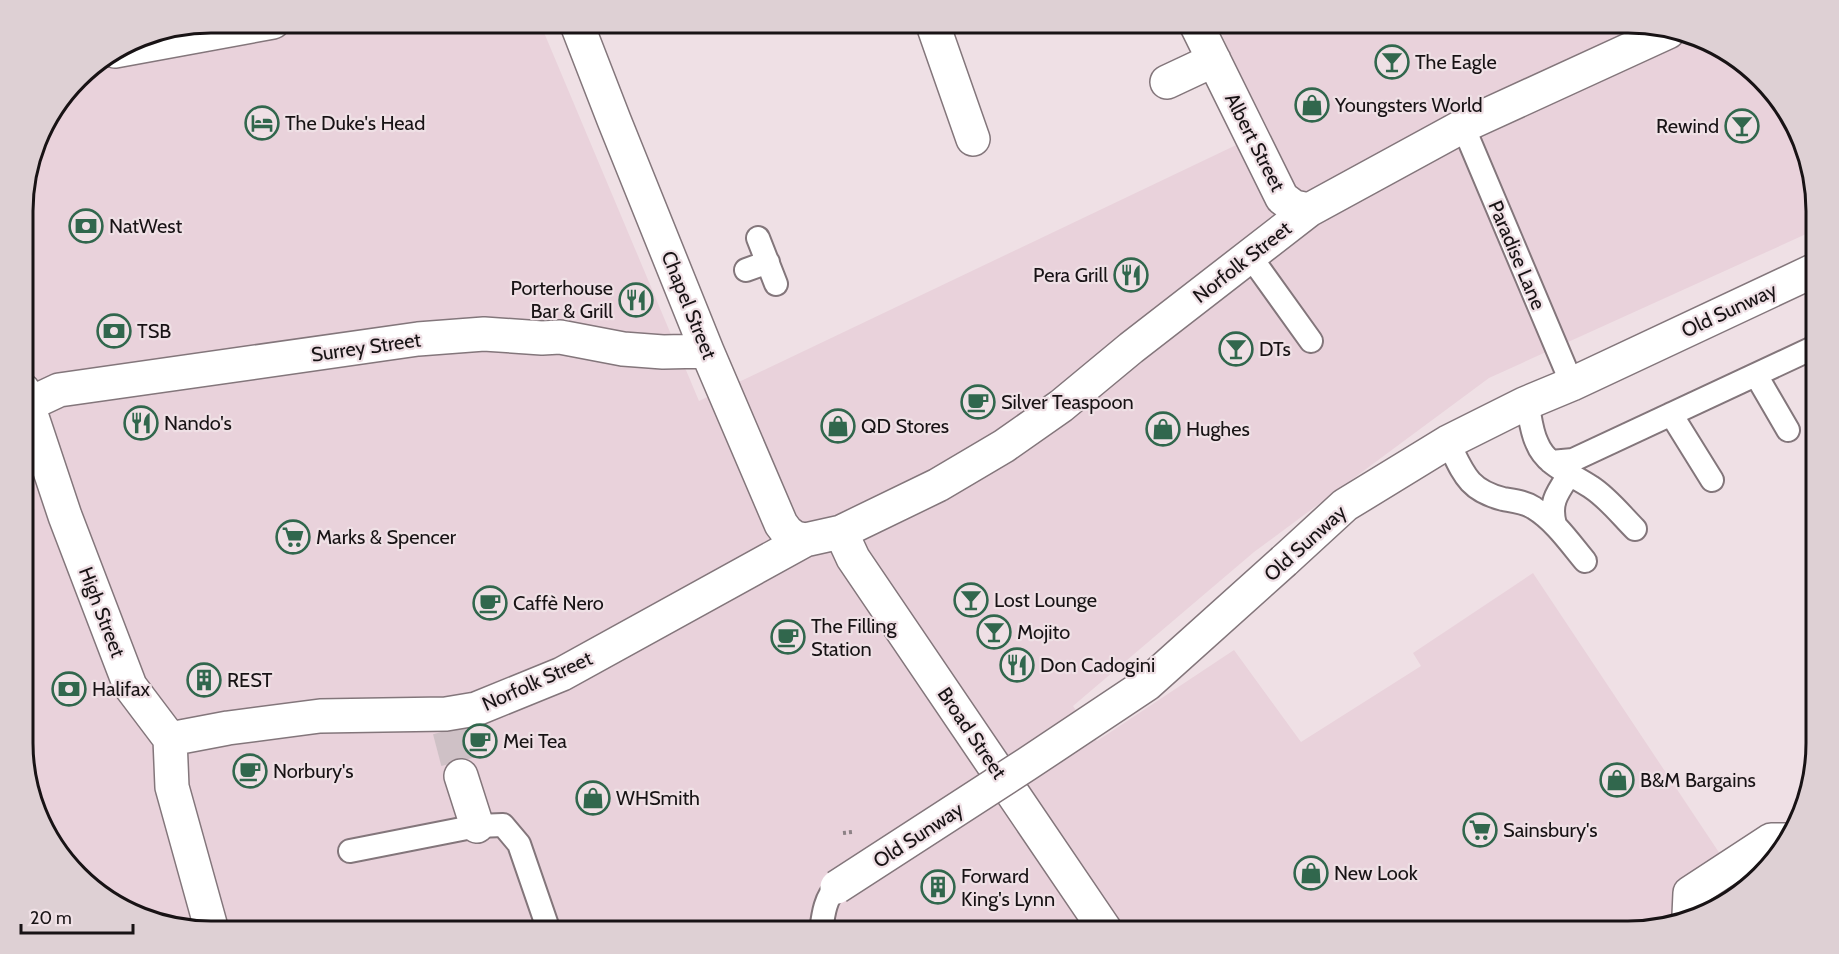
<svg xmlns="http://www.w3.org/2000/svg" width="1839" height="954" font-family="Cabin,sans-serif">
	<style>
		.built { fill: #e9d2db }
		.lines { fill: none; stroke-linecap: round; stroke-linejoin: round }
		.street-tunnel { stroke: #cfc1c6; stroke-width: 33; stroke-dasharray: 33 16; stroke-linecap: butt }
		.lane-casing { stroke: #83767b; stroke-width: 26 }
		.street-casing { stroke: #83767b; stroke-width: 36 }
		.path { stroke: #8d8286; stroke-width: 4; stroke-dasharray: 3 3; stroke-linecap: butt }
		.lane { stroke: #fff; stroke-width: 22 }
		.street { stroke: #fff; stroke-width: 33 }
		.street-bridge-casing { stroke: #83767b; stroke-width: 36; stroke-linecap: butt }
		.street-bridge { stroke: #fff; stroke-width: 33 }
		.labels { text-anchor: middle; stroke-width: 4.5; stroke-linejoin: round; paint-order: stroke }
		.poi-label { font-size: 20px; fill: #181315; stroke: #efe0e5; text-anchor: start }
		.street-label { font-size: 20px; fill: #181315; stroke: #efe0e5 }
		.rim { fill: none; stroke: #181315; stroke-width: 3 }
	</style>
	<rect width="100%" height="100%" fill="#efe0e5"/>
	<!-- built -->
	<path class="built" d="M1628,22L1712,42L1785,106L1815,186V230L1489,378L1254,552L1073,706L1097,741L1234,650L1301,742L1421,666L1413,653L1533,573L1724,860L1695,913L1640,931H211L127,912L61,858L24,768L23,198L42,127L86,69L109,55L322,23H540L699,401L1253,137L1245,87L1217,23Z"/>
	<g class="lines">
		<!-- street-tunnel -->
		<path class="street-tunnel" d="M449,730L461,776"/>
		<defs>
			<path id="lane" d="M1463,126L1572,384
				M758,238L776,284
				M1250,256L1311,341
				M746,270L768,262
				M1756,375L1788,430
				M1527,402C1530,415 1531,431 1537,443C1546,466 1572,474 1591,487C1608,498 1621,515 1635,529
				M1671,414L1712,480
				M1448,442C1463,472 1467,490 1503,499C1514,501 1525,502 1534,508C1555,521 1570,543 1585,561
				M1551,462L1573,460L1815,347
				M1555,525C1549,503 1557,493 1569,475
				M350,851L477,826L503,825L519,844L549,931
				M821,931C823,916 825,897 837,887"/>
			<path id="street" d="M576,22L614,120L707,351L781,524L787,532L795,538L805,540L841,532L938,485L1004,446L1061,406L1131,348L1309,210L1463,126L1668,32
				M932,22L973,139
				M1195,22L1282,198L1294,207L1309,210
				M115,51L273,22
				M1167,82L1214,60
				M23,390L65,516L130,686L170,739L172,787L212,931
				M29,404L59,390L418,339L484,334L542,338L560,337L623,349L663,352L707,351
				M841,532L853,558L1106,931
				M1284,561L1345,505L1448,442L1524,404L1572,384L1815,270
				M170,739L228,728L320,716L446,714L476,709L562,674L805,540
				M461,776L477,826
				M1689,915L1690,893L1771,840H1785"/>
		</defs>
		<!-- lane casing -->
		<use href="#lane" class="lane-casing"/>
		<!-- street casing -->
		<use href="#street" class="street-casing"/>
		<!-- path -->
		<path class="path" d="M843,833L852,832"/>
		<!-- lane -->
		<use href="#lane" class="lane"/>
		<!-- street -->
		<use href="#street" class="street"/>
		<defs>
			<path id="street-bridge" d="M837,887L1027,764L1147,684L1284,561"/>
		</defs>
		<!-- street-bridge casing -->
		<use href="#street-bridge" class="street-bridge-casing"/>
		<!-- street-bridge -->
		<use href="#street-bridge" class="street-bridge"/>
	</g>
	<!-- icons -->
	<defs>
		<symbol id="bar-ring" viewBox="-11 -11 22 22"><circle r="9.5" fill="#efe0e5" stroke="#31674d" stroke-width="1.5"/><path d="M-6-5H6L.8 .8V4.5H3.5V6h-7V4.5H-.8V.8Z" fill="#31674d"/></symbol>
		<symbol id="shop-ring" viewBox="-11 -11 22 22"><circle r="9.5" fill="#efe0e5" stroke="#31674d" stroke-width="1.5"/><path d="M-5-2.5h2.3a2.7 3.5 0 0 1 5.4 0H5L5.5 6h-11ZM-1.5-2.5h3a1.5 2.3 0 0 0-3 0Z" fill="#31674d"/></symbol>
		<symbol id="hotel-ring" viewBox="-11 -11 22 22"><circle r="9.5" fill="#efe0e5" stroke="#31674d" stroke-width="1.5"/><path d="M-6-4.5h1.5V1H6V5H4.5V3h-9V5H-6ZM-4 0a1.8 1.8 0 1 1 3.6 0ZM.5 0V-2.5h3Q6-2.5 6 0Z" fill="#31674d"/></symbol>
		<symbol id="bank-ring" viewBox="-11 -11 22 22"><circle r="9.5" fill="#efe0e5" stroke="#31674d" stroke-width="1.5"/><path d="M-6-4H6V4H-6ZM0-2.3a2.3 2.3 0 1 0 0 4.6a2.3 2.3 0 1 0 0-4.6Z" fill="#31674d"/></symbol>
		<symbol id="restaurant-ring" viewBox="-11 -11 22 22"><circle r="9.5" fill="#efe0e5" stroke="#31674d" stroke-width="1.5"/><path d="M-5-6h1v4h1v-4h1v4h1v-4h1v5L-1.5 .5V6h-2V.5L-5-1ZM5-6V6H3V1.5H1.5Q1.5-4 5-6Z" fill="#31674d"/></symbol>
		<symbol id="cafe-ring" viewBox="-11 -11 22 22"><circle r="9.5" fill="#efe0e5" stroke="#31674d" stroke-width="1.5"/><path d="M-5.5-4.5H6V0H3Q3 3.5 0 3.5H-2.5Q-5.5 3.5-5.5 0ZM3-3.2v2h1.7v-2ZM-6 4.5H4V6H-6Z" fill="#31674d"/></symbol>
		<symbol id="supermarket-ring" viewBox="-11 -11 22 22"><circle r="9.5" fill="#efe0e5" stroke="#31674d" stroke-width="1.5"/><path d="M-6-5.5h2.5l.6 2H6L4.5 2H-2.5L-4.4-4H-6ZM-1.5 3.2a1.3 1.3 0 1 0 .1 0ZM3 3.2a1.3 1.3 0 1 0 .1 0Z" fill="#31674d"/></symbol>
		<symbol id="building-ring" viewBox="-11 -11 22 22"><circle r="9.5" fill="#efe0e5" stroke="#31674d" stroke-width="1.5"/><path d="M-4-6H4V6H1V3H-1V6H-4ZM-2.5-4.3h1.7v1.8h-1.7ZM.8-4.3h1.7v1.8H.8ZM-2.5-1h1.7V.8h-1.7ZM.8-1h1.7V.8H.8Z" fill="#31674d"/></symbol>
	</defs>
	<g fill-rule="evenodd">
		<use href="#bar-ring" x="1373" y="43" width="38" height="38"/>
		<use href="#shop-ring" x="1293" y="86" width="38" height="38"/>
		<use href="#hotel-ring" x="243" y="104" width="38" height="38"/>
		<use href="#bar-ring" x="1723" y="107" width="38" height="38"/>
		<use href="#bank-ring" x="67" y="207" width="38" height="38"/>
		<use href="#restaurant-ring" x="1112" y="256" width="38" height="38"/>
		<use href="#restaurant-ring" x="617" y="281" width="38" height="38"/>
		<use href="#bank-ring" x="95" y="312" width="38" height="38"/>
		<use href="#bar-ring" x="1217" y="330" width="38" height="38"/>
		<use href="#cafe-ring" x="959" y="383" width="38" height="38"/>
		<use href="#restaurant-ring" x="122" y="404" width="38" height="38"/>
		<use href="#shop-ring" x="819" y="407" width="38" height="38"/>
		<use href="#shop-ring" x="1144" y="410" width="38" height="38"/>
		<use href="#supermarket-ring" x="274" y="518" width="38" height="38"/>
		<use href="#bar-ring" x="952" y="581" width="38" height="38"/>
		<use href="#cafe-ring" x="471" y="584" width="38" height="38"/>
		<use href="#bar-ring" x="975" y="613" width="38" height="38"/>
		<use href="#cafe-ring" x="769" y="618" width="38" height="38"/>
		<use href="#restaurant-ring" x="998" y="646" width="38" height="38"/>
		<use href="#building-ring" x="185" y="661" width="38" height="38"/>
		<use href="#bank-ring" x="50" y="670" width="38" height="38"/>
		<use href="#cafe-ring" x="461" y="722" width="38" height="38"/>
		<use href="#cafe-ring" x="231" y="752" width="38" height="38"/>
		<use href="#shop-ring" x="1598" y="761" width="38" height="38"/>
		<use href="#shop-ring" x="574" y="779" width="38" height="38"/>
		<use href="#supermarket-ring" x="1461" y="811" width="38" height="38"/>
		<use href="#shop-ring" x="1292" y="854" width="38" height="38"/>
		<use href="#building-ring" x="919" y="868" width="38" height="38"/>
	</g>
	<g class="labels">
		<!-- poi labels -->
		<g class="poi-label">
			<text x="1415" y="69">The Eagle</text>
			<text x="1335" y="112">Youngsters World</text>
			<text x="285" y="130">The Duke's Head</text>
			<text x="1719" y="133" text-anchor="end">Rewind</text>
			<text x="109" y="233">NatWest</text>
			<text x="1108" y="282" text-anchor="end">Pera Grill</text>
			<text x="613" y="295" text-anchor="end">Porterhouse<tspan x="613" dy="23">Bar &amp; Grill</tspan></text>
			<text x="137" y="338">TSB</text>
			<text x="1259" y="356">DTs</text>
			<text x="1001" y="409">Silver Teaspoon</text>
			<text x="164" y="430">Nando's</text>
			<text x="861" y="433">QD Stores</text>
			<text x="1186" y="436">Hughes</text>
			<text x="316" y="544">Marks &amp; Spencer</text>
			<text x="994" y="607">Lost Lounge</text>
			<text x="513" y="610">Caffè Nero</text>
			<text x="811" y="633">The Filling<tspan x="811" dy="23">Station</tspan></text>
			<text x="1017" y="639">Mojito</text>
			<text x="1040" y="672">Don Cadogini</text>
			<text x="227" y="687">REST</text>
			<text x="92" y="696">Halifax</text>
			<text x="503" y="748">Mei Tea</text>
			<text x="273" y="778">Norbury's</text>
			<text x="1640" y="787">B&amp;M Bargains</text>
			<text x="616" y="805">WHSmith</text>
			<text x="1503" y="837">Sainsbury's</text>
			<text x="1334" y="880">New Look</text>
			<text x="961" y="883">Forward<tspan x="961" dy="23">King's Lynn</tspan></text>
		</g>
		<!-- street labels -->
		<g class="street-label">
			<text transform="translate(1255 142) rotate(63)" y="7">Albert Street</text>
			<text transform="translate(1517 255) rotate(67)" y="7">Paradise Lane</text>
			<text transform="translate(1242 262) rotate(-38)" y="7">Norfolk Street</text>
			<text transform="translate(689 305) rotate(68)" y="7">Chapel Street</text>
			<text transform="translate(1729 310) rotate(-25)" y="7">Old Sunway</text>
			<text transform="translate(366 347) rotate(-8)" y="7">Surrey Street</text>
			<text transform="translate(1305 543) rotate(-42)" y="7">Old Sunway</text>
			<text transform="translate(102 612) rotate(69)" y="7">High Street</text>
			<text transform="translate(537 681) rotate(-24)" y="7">Norfolk Street</text>
			<text transform="translate(972 733) rotate(56)" y="7">Broad Street</text>
			<text transform="translate(918 835) rotate(-33)" y="7">Old Sunway</text>
		</g>
	</g>
	<!-- crop -->
	<path d="M0 0H1839V954H0ZM211 33H1628A178 178 0 0 1 1806 211V743A178 178 0 0 1 1628 921H211A178 178 0 0 1 33 743V211A178 178 0 0 1 211 33Z" fill="#ded0d4" fill-rule="evenodd"/>
	<path class="rim" d="M211 33H1628A178 178 0 0 1 1806 211V743A178 178 0 0 1 1628 921H211A178 178 0 0 1 33 743V211A178 178 0 0 1 211 33Z"/>
	<!-- scale -->
	<path d="M21 924v9h112v-9" fill="none" stroke="#181315" stroke-width="3"/>
	<text x="30" y="924" font-size="18" fill="#181315" stroke="#efe0e5" stroke-width="4.5" paint-order="stroke">20 m</text>
</svg>
